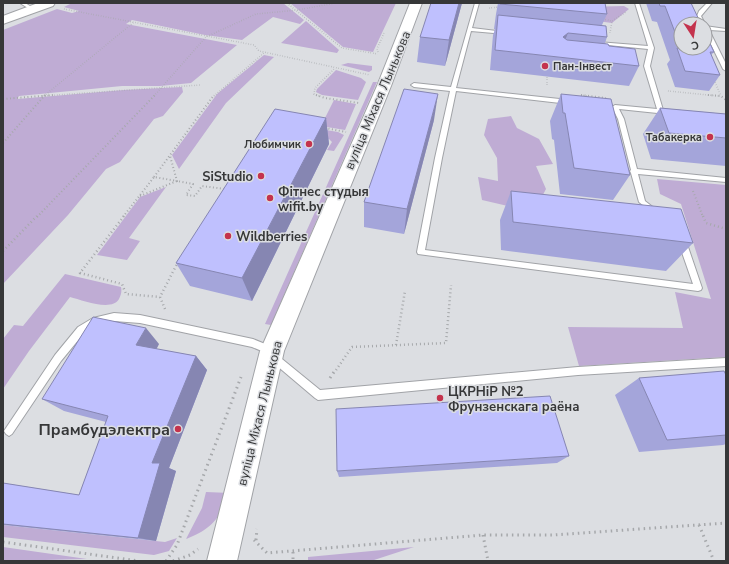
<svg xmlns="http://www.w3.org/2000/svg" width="729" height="564" font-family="'Nunito Sans',sans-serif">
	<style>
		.green { fill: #bfacd4 }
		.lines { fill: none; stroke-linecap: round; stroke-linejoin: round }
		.service-casing { stroke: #a1a3a7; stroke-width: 2 }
		.tertiary-casing { stroke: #a1a3a7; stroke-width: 2 }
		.path-far3 { stroke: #a6a8ab; stroke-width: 1.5; stroke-dasharray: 0.5 2; stroke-linecap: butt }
		.path-far2 { stroke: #a6a8ab; stroke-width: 2; stroke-dasharray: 1 2.5; stroke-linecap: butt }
		.path-far1 { stroke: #a6a8ab; stroke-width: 2.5; stroke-dasharray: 1 3; stroke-linecap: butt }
		.path { stroke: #a6a8ab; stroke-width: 3; stroke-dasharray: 1.5 4; stroke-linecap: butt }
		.service { fill: #fff; fill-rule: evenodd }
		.tertiary { fill: #fff; fill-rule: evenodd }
		.wall { fill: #a4a5da }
		.shaded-wall { fill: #8686b2 }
		.building { fill: #bfc0fe; stroke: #8686b2 }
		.poi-dot { fill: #c4334d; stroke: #dcdee2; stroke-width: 1.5 }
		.labels { text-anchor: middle; stroke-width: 3; stroke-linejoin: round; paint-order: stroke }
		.far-poi-label { font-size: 11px; font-weight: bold; fill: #363738; stroke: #dcdee2; text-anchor: end }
		.street-label { font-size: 13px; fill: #363738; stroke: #dcdee2 }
		.poi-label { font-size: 13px; font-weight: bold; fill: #363738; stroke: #dcdee2; text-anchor: start }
		.near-poi-label { font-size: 16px; font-weight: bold; fill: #363738; stroke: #dcdee2; text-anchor: end }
	</style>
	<rect width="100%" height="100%" fill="#dcdee2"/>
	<!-- green -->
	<path class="green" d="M72,3H283L304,20L300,24L273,17L242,40L205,35L132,20L126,24L237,45L191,83L160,86H122L19,96L17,99L124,90L182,87L183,92L163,116L154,119L120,162L106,169L68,215L3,284V30L57,9L72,13L79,11L64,7Z
		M290,3H396L373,52L343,47Z
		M538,3L586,7L624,6L629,9L612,23L537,13Z
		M306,21L339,50L337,53L281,43Z
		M264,55L274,57L226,103L179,169L172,155L217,94Z
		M348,63L372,66V70L369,72L341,65Z
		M336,70L361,78L366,82L358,100L322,95L316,92L317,89Z
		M373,82H377L271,325L265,324Z
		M334,100L356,104L345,130L321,126Z
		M511,116L517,128L539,139L553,164L536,166L546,189L534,212L482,200L478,177L498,181L497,158L484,135L488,119Z
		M326,130L338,132L344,135L334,151L327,150L332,142L329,139L321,138Z
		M657,179L726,185V357L579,366L568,327L683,328L675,292L711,299L681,204L660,194Z
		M166,187L129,238L140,241L127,260L97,255L140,197Z
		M65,274L121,287C122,291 121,295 119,299C112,312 82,300 70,297L29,351L3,389V339L14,325L23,326Z
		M206,492L230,493C219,519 212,529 186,539L202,508Z
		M3,525L165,542L177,538L169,551L154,555L3,537Z
		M3,547L87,559L3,561Z
		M414,547L371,561H308V557Z"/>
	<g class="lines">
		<defs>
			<path id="service" d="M20,3H25L35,9L31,10Z
				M475,3H479L472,28L505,32L507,33L505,34L471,31L456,88L569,100L572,102L569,104L456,91L442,158L425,250L693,284L678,241L682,238L686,241L702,288L701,290L698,291L418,254L417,252L435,158L450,91L414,87L411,85L414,83L451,87Z
				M635,3H639L654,48L650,66L663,110L670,112L667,114L619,109L624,119L637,169L726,178V182L638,174L645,201L659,212L655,215L639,202L631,173L630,171L631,170L618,119L612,107L615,105L657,109L644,66L648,49L598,44L596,43L598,42L648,46Z
				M707,3H712L701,16L705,24H701L697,16L699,11Z
				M705,26L726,29V31L709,30L726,64V71L723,69L705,32Z
				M114,313L140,315L253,339L275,348L282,359L320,390L578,367L726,358V366L578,375L318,400L315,398L276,365L269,354L252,347L140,323L114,321L98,324L84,333L61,361L12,434L9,436L6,434L4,431L6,428L55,355L78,327L93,318Z"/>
			<path id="tertiary" d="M38,3H55L53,6L3,24V16Z
				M410,3H422L391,86L284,351L237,561H207L260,351L377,86Z"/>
		</defs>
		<!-- service casing -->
		<use href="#service" class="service-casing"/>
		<!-- tertiary casing -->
		<use href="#tertiary" class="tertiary-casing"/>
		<!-- path-far3 -->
		<path class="path-far3" d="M287,3L342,48L378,54
			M489,8L500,7
			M64,9L254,45L259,51L370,75
			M603,19L612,21
			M610,33L612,21L626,12
			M378,52L377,49L384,33
			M547,77V86
			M714,80L721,96
			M668,91L719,96
			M581,95L588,96
			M42,96L200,85
			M44,96L134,22
			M154,96L206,37L256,14L297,10L336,3
			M214,96L265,52
			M319,96L314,94L315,88L335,68"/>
		<!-- path-far2 -->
		<path class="path-far2" d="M316,95L325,98L359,103
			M581,95L606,98
			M708,95L721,96L726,100
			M3,99L54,95
			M325,128L346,132
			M3,143L45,95
			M154,177L214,95
			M693,191L703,217
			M140,196L177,181L193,184L186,195L195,196L202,186L225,189
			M37,217L155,95
			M123,217L154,177L177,181L170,156"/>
		<!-- path-far1 -->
		<path class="path-far1" d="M124,216L80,273L122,284L126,294L160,297
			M703,216L706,223L726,229
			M3,251L37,216
			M165,309L160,297L178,262
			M396,345L405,291
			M336,370L352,347L446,343L451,285"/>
		<!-- path -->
		<path class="path" d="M330,378L336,369
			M699,525L714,561
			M483,535L488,561
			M254,540L267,553L483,535H553L726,523
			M256,540L257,529
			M3,542L139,561
			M293,552V561
			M166,561L177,545L241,377
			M173,561L190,555L198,549"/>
		<!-- service -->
		<use href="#service" class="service"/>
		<!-- tertiary -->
		<use href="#tertiary" class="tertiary"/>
	</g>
	<!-- wall -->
	<path class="wall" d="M462,3L445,66L417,62L420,37Z
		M498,3H605L607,14L602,25L607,37L605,43L639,66L629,86L490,70L493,35L495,29H494L496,14Z
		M646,3H691L714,52L711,55L720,75L709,91L675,87L667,64L670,60L657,22L652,21Z
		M561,94L630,175L613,200L560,194L554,140L552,139L550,121Z
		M660,108L726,114V166L651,159L643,134Z
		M326,118L329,144L252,301L190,286L176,263Z
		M434,120L404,234L364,227V202Z
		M511,191L693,243L666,271L501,250L500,220Z
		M159,344L156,349L196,356L207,370L169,468L176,471L156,541L3,525V483L79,495L106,422L64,411L42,399Z
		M726,375V444L723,445L639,452L615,395L639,378Z
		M569,456L557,463L339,477L337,471Z"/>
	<!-- shaded-wall -->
	<path class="shaded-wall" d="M459,3H462L445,66L449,40Z
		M568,33L560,53L563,37Z
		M438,94L434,120L404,234L407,209Z
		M326,118L329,144L252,301L242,278Z
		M146,328L159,344L151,360L136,345Z
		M196,356L207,370L169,468L176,471L156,541L138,538L152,463Z"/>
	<!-- building -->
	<path class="building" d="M431,3H459L449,40L420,37Z
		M500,3H605L607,14L500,4Z
		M659,3H691L701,24H681V48H705V33L714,52H710L720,75L685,71L677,48H681L665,6H660Z
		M498,15L606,26L607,37L568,33L563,37L567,40L608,44L609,46L635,49L639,66L495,50Z
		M404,89L438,94L407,209L364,202Z
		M561,94L611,99L630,175L574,168L565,113H563Z
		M660,108L726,114V138L669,133Z
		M275,109L326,118L242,278L176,263Z
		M511,191L681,209L693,243L513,222Z
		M93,317L146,328L136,345L196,356L152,463H160L138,538L3,524V483L79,495L108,416L42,399Z
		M724,371L726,375V435L667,440L639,378Z
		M550,396L569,456L337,471L336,409Z"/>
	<!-- markers -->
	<g class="poi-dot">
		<circle cx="545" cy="66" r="4"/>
		<circle cx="710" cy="137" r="4"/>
		<circle cx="309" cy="144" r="4"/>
		<circle cx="261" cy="176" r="4"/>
		<circle cx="270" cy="198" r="4"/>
		<circle cx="228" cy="236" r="4"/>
		<circle cx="440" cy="398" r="4"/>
		<circle cx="178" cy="429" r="4"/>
	</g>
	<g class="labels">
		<!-- far-poi labels -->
		<g class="far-poi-label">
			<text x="553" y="70" text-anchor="start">Пан-Інвест</text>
			<text x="702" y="141">Табакерка</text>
			<text x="301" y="148">Любимчик</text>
		</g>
		<!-- street labels -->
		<g class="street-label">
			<text transform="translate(377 100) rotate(-67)" y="5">вуліца Міхася Лынькова</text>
			<text transform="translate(259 413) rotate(-76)" y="5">вуліца Міхася Лынькова</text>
		</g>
		<!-- poi labels -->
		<g class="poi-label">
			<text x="253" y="181" text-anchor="end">SiStudio</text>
			<text x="278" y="196">Фітнес студыя<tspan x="278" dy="15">wifit.by</tspan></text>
			<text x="236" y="241">Wildberries</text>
			<text x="448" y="396">ЦКРНіР №2<tspan x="448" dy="15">Фрунзенскага раёна</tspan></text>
		</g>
		<!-- near-poi labels -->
		<g class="near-poi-label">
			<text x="170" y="435">Прамбудэлектра</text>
		</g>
	</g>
	<!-- border -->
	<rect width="729" height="564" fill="none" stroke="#363738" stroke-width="8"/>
	<!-- north arrow -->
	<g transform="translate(693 36) rotate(168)"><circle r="19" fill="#dcdee2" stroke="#9a9b9e"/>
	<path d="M0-3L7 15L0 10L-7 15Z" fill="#c4334d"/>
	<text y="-6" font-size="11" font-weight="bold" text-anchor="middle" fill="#363738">С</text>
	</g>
</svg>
